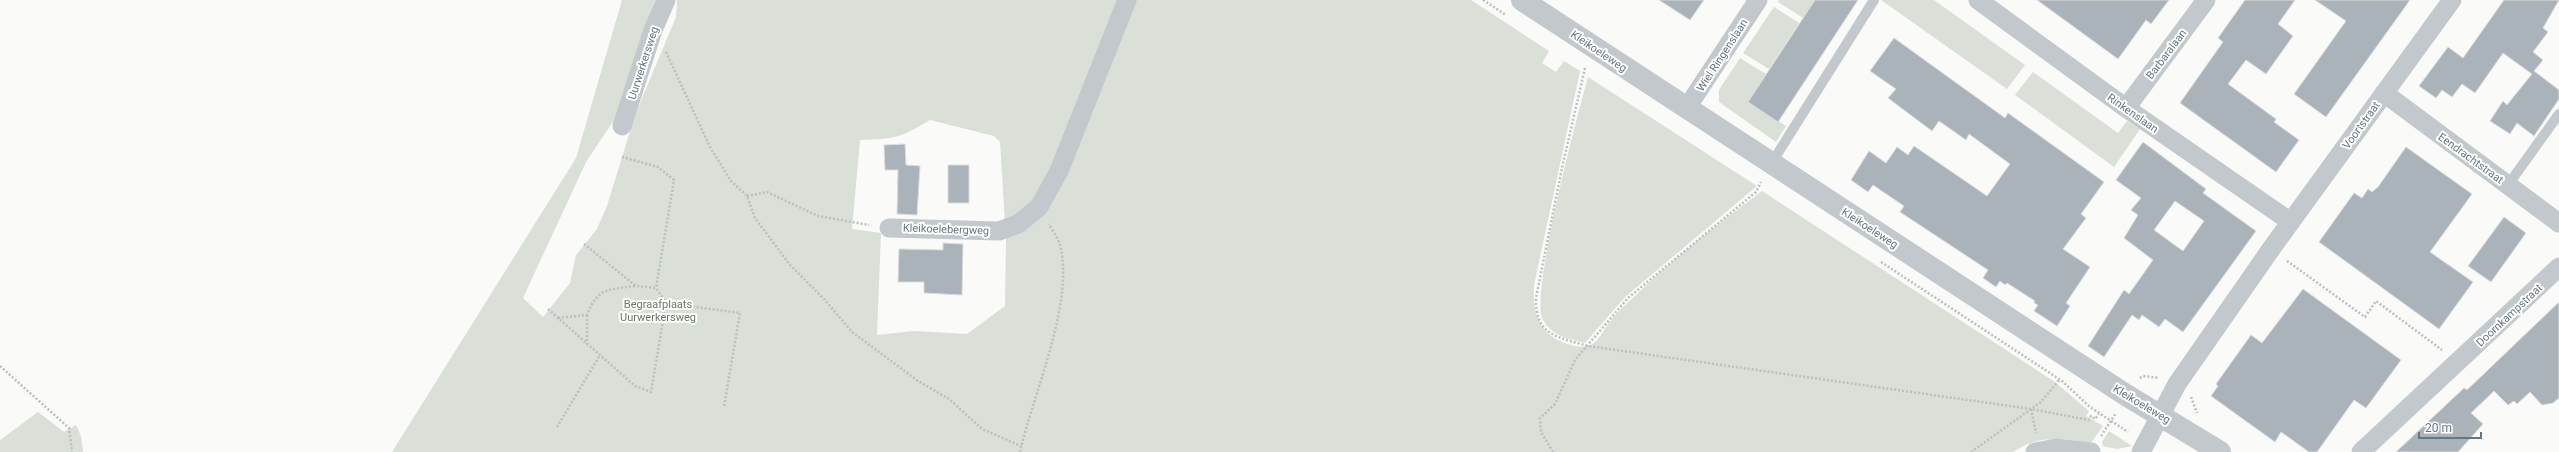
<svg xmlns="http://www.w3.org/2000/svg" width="2559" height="452" font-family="Roboto,sans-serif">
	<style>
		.green { fill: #dadfd7; fill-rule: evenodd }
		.building { fill: #aab3b9; stroke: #dcdcda; fill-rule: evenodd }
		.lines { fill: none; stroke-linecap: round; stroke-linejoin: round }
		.path { stroke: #bbbfc2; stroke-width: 2.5; stroke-dasharray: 2 2; stroke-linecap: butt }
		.service { stroke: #c3c8cc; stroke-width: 10 }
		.minor { stroke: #c3c8cc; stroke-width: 19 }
		.tertiary { stroke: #c3c8cc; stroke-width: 22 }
		.labels { text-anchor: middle; stroke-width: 4; stroke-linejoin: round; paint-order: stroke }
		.street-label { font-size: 11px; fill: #657683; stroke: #fff }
		.park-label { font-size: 11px; fill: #687a64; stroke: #fff }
	</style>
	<rect width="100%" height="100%" fill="#fafaf8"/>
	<!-- green -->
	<path class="green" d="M622,0H655L614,120L586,162L523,298L543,317L570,283L576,255L597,229L607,206L635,115L676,17L677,0H1471L1549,51L1542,63L1556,72L1564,61L1580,71L1534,285C1532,315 1540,337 1571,345C1578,347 1587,348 1594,343C1601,337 1606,326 1612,319C1619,310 1628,303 1636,295C1675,257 1719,223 1762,191L2055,382L2089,411L2086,416L2103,426L2091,443C2064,438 2037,435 2013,452H392L576,158ZM930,120L994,136L1000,142L1006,240L1005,306L967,334L914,331L877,335L881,233L852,229L860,140C895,139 900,138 930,120Z
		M1779,0H1815L1803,18L1778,2Z
		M1881,0H1934L2025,65L2007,89Z
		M1774,7L1799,23L1769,69L1743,53Z
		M1740,58L1766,74L1748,102L1786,126L1776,142L1719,102V90Z
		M2033,72L2118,133L2127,121L2140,129L2114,167L2015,95Z
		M1588,77L1757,186L1625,297L1585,343C1569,339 1552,336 1543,320C1529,297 1578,113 1588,77Z
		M38,412L64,432L76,425L81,436L83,452H0V440Z
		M2109,431L2132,446L2117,449L2103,446L2102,442Z"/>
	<!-- building -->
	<path class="building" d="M1659,0H1704L1690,20Z
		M1815,0H1858L1778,122L1748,102Z
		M2037,0H2169L2151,24L2146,20L2118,59Z
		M2245,0H2295L2278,24L2293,36L2266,74L2246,60L2228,84L2276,119L2274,122L2299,140L2276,172L2180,103L2223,42L2218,38Z
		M2315,0H2410L2326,117L2294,94L2346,21Z
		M2504,0H2559L2543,28L2548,32L2533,52L2543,60L2534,71L2559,90V99L2534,136L2517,123L2510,134L2490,121L2503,101L2507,105L2532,74L2503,53L2475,93L2462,84L2452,97L2442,90L2436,98L2419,86L2448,47L2463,58Z
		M1894,38L2005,118L2008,113L2104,182L2081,214L2086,218L2063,249L2090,267L2066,303L2070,306L2057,326L2034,311L2038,305L2034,303L2035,301L2007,283L2005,285L2000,281L1996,287L1983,278L1988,270L1900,212L1904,206L1873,185L1868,192L1851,180L1869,151L1886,163L1897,147L1908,155L1914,146L1987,196L2010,164L1969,134L1966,140L1939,121L1932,131L1888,98L1896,89L1870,71Z
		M2143,142L2206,189L2203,193L2256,231L2183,332L2165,319L2159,327L2142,315L2139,320L2132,315L2104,357L2088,346L2124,290L2129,294L2153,260L2124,238L2138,215L2131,210L2141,198L2116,180ZM2175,201L2204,221L2183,251L2154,230Z
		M905,144L906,165L920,166L917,215L897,214L898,170H885L884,145Z
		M2406,147L2472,194L2430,252L2473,282L2439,329L2319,242L2354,193L2362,198L2368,189L2372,192L2378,187Z
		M948,165H969V203H948Z
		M2504,217L2526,233L2491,282L2468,266Z
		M943,243L963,244L962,295L924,293V282H898L899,249L943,250Z
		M2303,289L2401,360L2366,408L2354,400L2317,452H2309L2281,432L2275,442L2211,396L2218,386L2216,384L2251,335L2262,343Z
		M2559,302V398L2553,403L2542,405L2530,392L2517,404L2514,401L2508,405L2494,391L2471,413L2483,424L2458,452H2396L2464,388L2467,390Z"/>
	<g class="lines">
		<!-- path -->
		<path class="path" d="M1483,0L1506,15
			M666,52L710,147L731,181L747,196L755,218L790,265L825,300L852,332L918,381L949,399L982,429L1021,446
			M1585,68L1562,168L1536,298C1535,336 1558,337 1588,346L2031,409L2089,420L2091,416L2095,419L2099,414
			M622,157L658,167L674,180L656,288
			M747,196L767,192L818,216L869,225
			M584,244L636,286L656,288L666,303L740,313L724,407
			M2287,261L2365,317L2376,301L2442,350
			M1881,262L2062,381L2090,407L2128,432
			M548,309L635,386L651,392L666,303
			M587,315V344
			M558,318L587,315C598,287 608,290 635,286
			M0,366L69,428L72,452
			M2140,378L2143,376L2159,378
			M2191,397L2197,413
			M2031,409L2036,433
			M557,427L600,355
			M2101,436L2116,413
			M1020,452C1033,394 1075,302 1060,245C1058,238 1052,230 1049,224
			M1553,452L1541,432L1540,418L1555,404L1575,360L1628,298L1756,192L1761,182
			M1971,452L2041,402L2060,379"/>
		<!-- service -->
		<path class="service" d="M1771,164L1874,0
			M2508,185L2559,114"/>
		<!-- minor -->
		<path class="minor" d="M1978,0L2126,108L2291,222
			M2384,93L2559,223
			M2126,108L2206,0
			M1686,109L1758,0
			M622,126L653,30L666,0
			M889,228L999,231L1018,224L1039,207L1059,171L1127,0
			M2035,452L2056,448L2091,452
			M2141,452L2177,384L2271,249L2452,0
			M2361,452L2559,267"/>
		<!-- tertiary -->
		<path class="tertiary" d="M1522,0L2126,395L2220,452"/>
	</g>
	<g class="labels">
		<!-- street labels -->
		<g class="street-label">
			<text transform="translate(1599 51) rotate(34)" y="4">Kleikoeleweg</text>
			<text transform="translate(2166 54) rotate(-53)" y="4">Barbaralaan</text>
			<text transform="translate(1722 55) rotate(-57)" y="4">Wiel Ringenslaan</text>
			<text transform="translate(643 63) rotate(-72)" y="4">Uurwerkersweg</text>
			<text transform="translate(2133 113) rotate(35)" y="4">Rinkenslaan</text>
			<text transform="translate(2361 125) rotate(-54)" y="4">Voortstraat</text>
			<text transform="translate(2471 158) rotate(36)" y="4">Eendrachtstraat</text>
			<text transform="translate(1870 228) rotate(33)" y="4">Kleikoeleweg</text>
			<text transform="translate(946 229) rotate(2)" y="4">Kleikoelebergweg</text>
			<text transform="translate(2509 315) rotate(-43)" y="4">Doornkampstraat</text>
			<text transform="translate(2142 404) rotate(31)" y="4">Kleikoeleweg</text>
		</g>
		<!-- park labels -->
		<g class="park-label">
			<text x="658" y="308">Begraafplaats<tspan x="658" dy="13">Uurwerkersweg</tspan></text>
		</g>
	</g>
	<!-- scale -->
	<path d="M2419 432v6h62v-6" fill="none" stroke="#657683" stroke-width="2"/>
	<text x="2425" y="432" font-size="12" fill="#657683" stroke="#ffffff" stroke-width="3" paint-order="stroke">20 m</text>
</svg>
